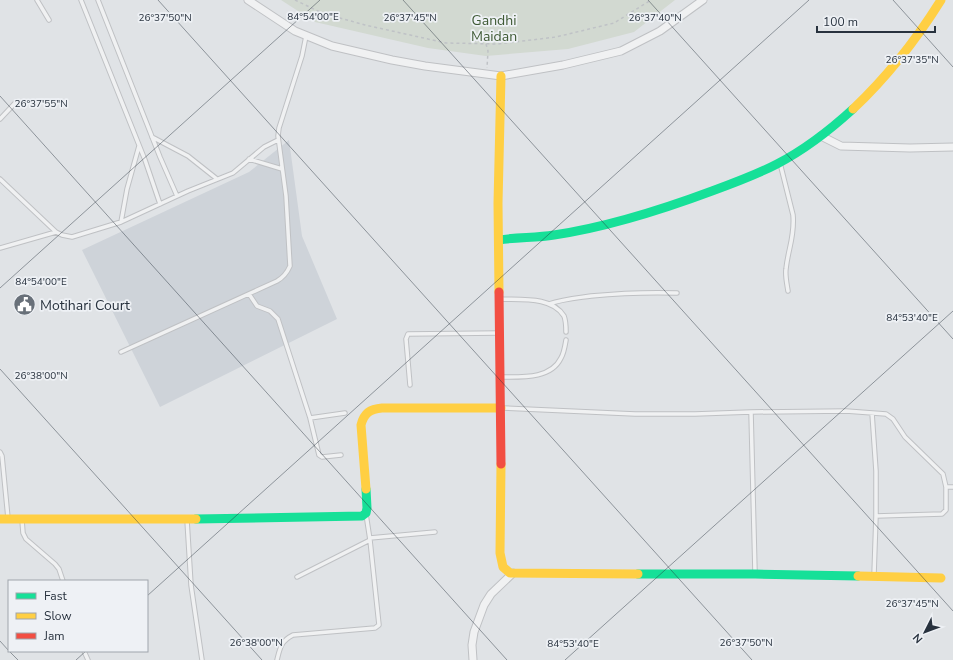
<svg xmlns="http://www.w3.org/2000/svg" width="953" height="660" font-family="'Nunito Sans',sans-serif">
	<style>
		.built { fill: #ced3d9 }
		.green { fill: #d2d9d1 }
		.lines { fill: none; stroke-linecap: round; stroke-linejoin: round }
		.lane-casing { stroke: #bfc1c4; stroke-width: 5.5 }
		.street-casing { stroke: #bfc1c4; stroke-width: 9 }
		.path { stroke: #bfc2c6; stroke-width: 1.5; stroke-dasharray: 3 3; stroke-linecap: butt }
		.lane { stroke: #f0f1f2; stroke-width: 3.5 }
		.street { stroke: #f0f1f2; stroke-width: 7 }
		.fast { stroke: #16e098; stroke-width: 9 }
		.slow { stroke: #ffcf43; stroke-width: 9 }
		.jam { stroke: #f24e42; stroke-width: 9 }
		.ticks { fill: none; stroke: #28323e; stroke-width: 1; stroke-opacity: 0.45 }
		.labels { text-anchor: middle; stroke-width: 3.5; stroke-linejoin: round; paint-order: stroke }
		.park-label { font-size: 14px; fill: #3f5a35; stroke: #eef1f5 }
		.poi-label { font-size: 14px; fill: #28323e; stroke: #eef1f5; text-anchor: start }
		.ticks-label { font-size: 10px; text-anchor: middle; fill: #28323e; stroke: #eef1f5; stroke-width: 3.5; stroke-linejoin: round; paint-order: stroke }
	</style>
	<rect width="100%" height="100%" fill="#e0e3e6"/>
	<!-- built -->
	<path class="built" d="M289,140L302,236L337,319L160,407L82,250L249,172Z"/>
	<!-- green -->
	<path class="green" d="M281,0H675L634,32L568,49L486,56L428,48L315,22Z"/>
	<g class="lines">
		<defs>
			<path id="lane" d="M37,0L49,20
				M81,0L145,160L160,204
				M98,0L160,157L177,196
				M0,119L17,101
				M152,137L188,156L217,179
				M249,159L282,169
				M780,163L793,215C795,236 788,249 786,269C785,276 787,284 788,291
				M0,179L56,232L62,235L72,237L121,222L188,191L233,173L264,147L278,140
				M121,222L127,189L139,146
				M0,248L56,232
				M249,294L257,306L270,311L278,319L310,418L319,455L322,457L341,455
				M500,299C520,300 552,296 564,316C566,321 566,326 566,332
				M549,304C563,299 577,298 591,296C622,293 647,292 677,293
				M121,352L277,281C284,277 287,273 290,266L286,196L278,136L279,128L302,56L306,36
				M502,377C522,377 551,379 561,358C564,353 565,346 566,340
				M410,385L406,339L408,334L499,333
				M502,408L635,414H695L751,412L846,411L886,414L893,419L905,437L943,474L946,487V510L942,514L876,516
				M751,412L755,572
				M872,413L876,471V516L874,575
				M310,418L345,413
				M0,452L2,456L8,518
				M946,487H953
				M22,520L23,533L26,539L55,564L59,569L63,581
				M187,520L191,585L202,660
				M370,538L435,532
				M297,577L370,540
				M84,651L88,660
				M277,660C280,648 281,641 293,635L375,628L379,625L370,540L366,514"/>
			<path id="street" d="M248,0L295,31L332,46L392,60L425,66L501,76L563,65L621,51L660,31L703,0
				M821,136L841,146L910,148L953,147
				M473,660L472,645L474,632L484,605L491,594L513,573"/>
		</defs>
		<!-- lane casing -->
		<use href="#lane" class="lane-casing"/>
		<!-- street casing -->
		<use href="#street" class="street-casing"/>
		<!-- path -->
		<path class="path" d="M295,0L322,13L365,25L446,43L498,44L556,37L614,23L651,0
			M486,44L488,51L487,68"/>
		<!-- lane -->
		<use href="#lane" class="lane"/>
		<!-- street -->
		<use href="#street" class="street"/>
		<!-- fast -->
		<path class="fast" d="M499,240C517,237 536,238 554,235C608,227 661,210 712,191C734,183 756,175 777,164C804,150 830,130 853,109
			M196,519L362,516L366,513L367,508L366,489
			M638,574H755L858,576"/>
		<!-- slow -->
		<path class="slow" d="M853,109C888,76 916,40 941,0
			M499,292L498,203L501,76
			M501,464L500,553L503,567L510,573L638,574
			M366,489L361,425C364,413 370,409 382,408H501
			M0,519H196
			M858,576L941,578"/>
		<!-- jam -->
		<path class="jam" d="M499,292L501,464"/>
	</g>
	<!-- ticks -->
	<path class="ticks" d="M158,0L752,660M403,0L953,611M648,0L953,339M893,0L953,67M0,96L507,660M0,288L320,0M0,369L262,660M147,596L809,0M0,641L9,651M9,651L18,660M76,660L86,651M565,660L953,311"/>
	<!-- icons -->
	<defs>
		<symbol id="civic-disc" viewBox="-11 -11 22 22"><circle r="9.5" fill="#687079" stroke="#eef1f5"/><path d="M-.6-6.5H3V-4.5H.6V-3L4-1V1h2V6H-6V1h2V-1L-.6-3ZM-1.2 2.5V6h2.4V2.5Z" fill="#fff"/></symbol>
	</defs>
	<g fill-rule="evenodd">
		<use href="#civic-disc" x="12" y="292" width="25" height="25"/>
	</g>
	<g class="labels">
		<!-- park labels -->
		<g class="park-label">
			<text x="494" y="25">Gandhi<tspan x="494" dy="16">Maidan</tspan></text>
		</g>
		<!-- poi labels -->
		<g class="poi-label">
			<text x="40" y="310">Motihari Court</text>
		</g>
	</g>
	<g class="ticks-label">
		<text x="313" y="20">84°54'00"E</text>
		<text x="165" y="21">26°37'50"N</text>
		<text x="410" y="21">26°37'45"N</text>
		<text x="655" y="21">26°37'40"N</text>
		<text x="912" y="63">26°37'35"N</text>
		<text x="41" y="107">26°37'55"N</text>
		<text x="41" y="285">84°54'00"E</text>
		<text x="912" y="321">84°53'40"E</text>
		<text x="41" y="379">26°38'00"N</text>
		<text x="912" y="607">26°37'45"N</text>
		<text x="256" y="646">26°38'00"N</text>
		<text x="746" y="646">26°37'50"N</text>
		<text x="573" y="647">84°53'40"E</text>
	</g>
	<!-- legend -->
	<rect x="8" y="580" width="140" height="72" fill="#eef1f5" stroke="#9fa5ac"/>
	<rect x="16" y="593" width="20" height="6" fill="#16e098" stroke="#9fa5ac"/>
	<text x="44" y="600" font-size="12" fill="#28323e">Fast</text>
	<rect x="16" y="613" width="20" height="6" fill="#ffcf43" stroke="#9fa5ac"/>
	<text x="44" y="620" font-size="12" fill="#28323e">Slow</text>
	<rect x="16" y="633" width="20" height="6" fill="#f24e42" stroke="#9fa5ac"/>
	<text x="44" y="640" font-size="12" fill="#28323e">Jam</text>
	<!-- north arrow -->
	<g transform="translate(925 632) rotate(228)" stroke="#eef1f5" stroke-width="3" paint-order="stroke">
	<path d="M0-3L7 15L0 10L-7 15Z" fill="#28323e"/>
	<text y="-6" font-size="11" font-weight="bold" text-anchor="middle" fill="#28323e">N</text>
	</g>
	<!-- scale -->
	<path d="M817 26v6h118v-6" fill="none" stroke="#28323e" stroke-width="2"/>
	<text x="823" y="26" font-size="12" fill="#28323e" stroke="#eef1f5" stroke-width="3" paint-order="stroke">100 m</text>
</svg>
